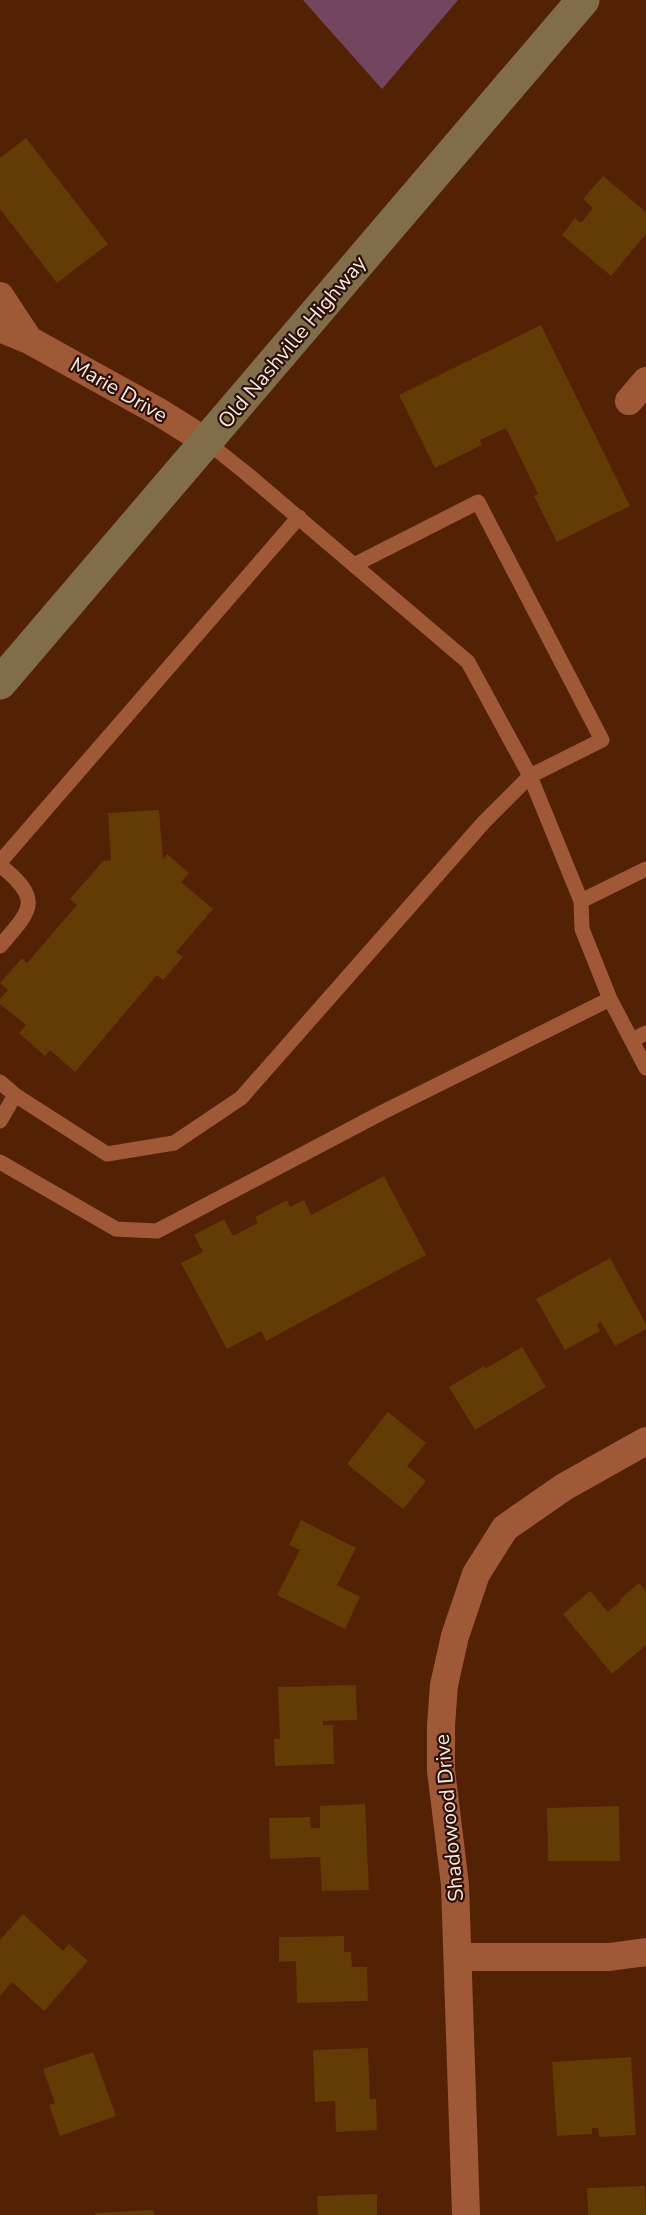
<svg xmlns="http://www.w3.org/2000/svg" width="646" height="2215" font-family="'Nunito Sans',sans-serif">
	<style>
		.green { fill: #73465f }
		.building { fill: #633b05 }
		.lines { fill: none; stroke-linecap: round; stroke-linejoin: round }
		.lane { stroke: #a05936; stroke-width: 15 }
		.street { stroke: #a05936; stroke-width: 28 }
		.secondary { stroke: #816d4a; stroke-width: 33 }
		.labels { text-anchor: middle; stroke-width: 4.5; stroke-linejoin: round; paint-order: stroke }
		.street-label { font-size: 21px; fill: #fae9e2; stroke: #2d1003 }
	</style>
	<rect width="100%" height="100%" fill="#532104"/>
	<!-- green -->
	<path class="green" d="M303,0H458L382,89Z"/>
	<!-- building -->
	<path class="building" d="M26,138L108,244L57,283L0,209V158Z
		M603,176L646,212V234L611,276L562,235L575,218L581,223L593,208L583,199Z
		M541,325L630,506L557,542L534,496L538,494L506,428L480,440L482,445L435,468L399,395Z
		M159,810L163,859L167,854L189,873L181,882L213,909L176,952L183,957L163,980L157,975L75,1072L50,1050L45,1056L19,1033L26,1025L0,1004V999L8,990L0,983L22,958L27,963L77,905L70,899L103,861L111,860L108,813Z
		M384,1176L426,1255L266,1341L261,1331L227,1349L181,1263L203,1252L194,1235L224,1219L233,1236L258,1223L255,1217L287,1200L290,1207L304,1200L311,1215Z
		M610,1258L646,1324V1329L615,1346L601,1322L597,1324L600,1331L565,1350L536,1299Z
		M522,1347L546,1387L475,1430L449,1387L484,1366L485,1369Z
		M388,1412L426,1443L407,1466L426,1481L403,1509L347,1464Z
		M301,1520L356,1548L337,1585L360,1597L345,1629L277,1595L300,1550L289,1545Z
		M639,1583L646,1591V1645L612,1674L563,1614L590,1591L608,1612L621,1601L620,1599Z
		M356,1685L357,1720L323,1721V1725H333L334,1764L275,1766L274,1739H280L278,1687Z
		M365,1804L369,1890L322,1891L320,1857L270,1859L269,1818L310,1817L311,1828H320V1806Z
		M619,1806L620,1861H548L547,1808Z
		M23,1914L63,1951L69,1944L88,1961L44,2011L12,1982L0,1996V1940Z
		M344,1936V1952H351L352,1967H367L368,2001L297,2003L296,1961L279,1962V1937Z
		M368,2048L370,2099H376L377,2130L336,2132L335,2101L315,2102L313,2050Z
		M93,2052L116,2116L60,2136L49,2105L55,2103L43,2069Z
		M631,2057L636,2135L599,2137L598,2128H592V2134L557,2136L552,2062Z
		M645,2186L646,2215H588L587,2188Z
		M377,2194V2215H318L317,2196Z
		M153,2210L154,2215H95V2213Z"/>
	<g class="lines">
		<!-- lane -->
		<path class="lane" d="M0,862L299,517
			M0,865C43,900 32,909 0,946
			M581,901L646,869
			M610,999L646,1068
			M632,1040L646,1033
			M0,1082L15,1095L107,1154L174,1143L241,1098L484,822L530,776L468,662L247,474L207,442
			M0,1121L15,1095
			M0,1162L116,1229L157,1231L383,1112L610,999L582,929L581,901L530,776L602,740L478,502L354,565"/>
		<!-- street -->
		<path class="street" d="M0,296L29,340
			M0,328L29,340L159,412L207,442
			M629,401L646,381
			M458,1957H609L646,1952
			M466,2215L455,1885L441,1770V1725L444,1685L455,1636L476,1574L505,1528L564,1487L646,1441"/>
		<!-- secondary -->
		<path class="secondary" d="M0,683L583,0"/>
	</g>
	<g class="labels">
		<!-- street labels -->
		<g class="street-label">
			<text transform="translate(292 342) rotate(-50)" y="7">Old Nashville Highway</text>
			<text transform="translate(119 390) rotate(30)" y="7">Marie Drive</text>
			<text transform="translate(449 1818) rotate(-95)" y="7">Shadowood Drive</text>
		</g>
	</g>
</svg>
